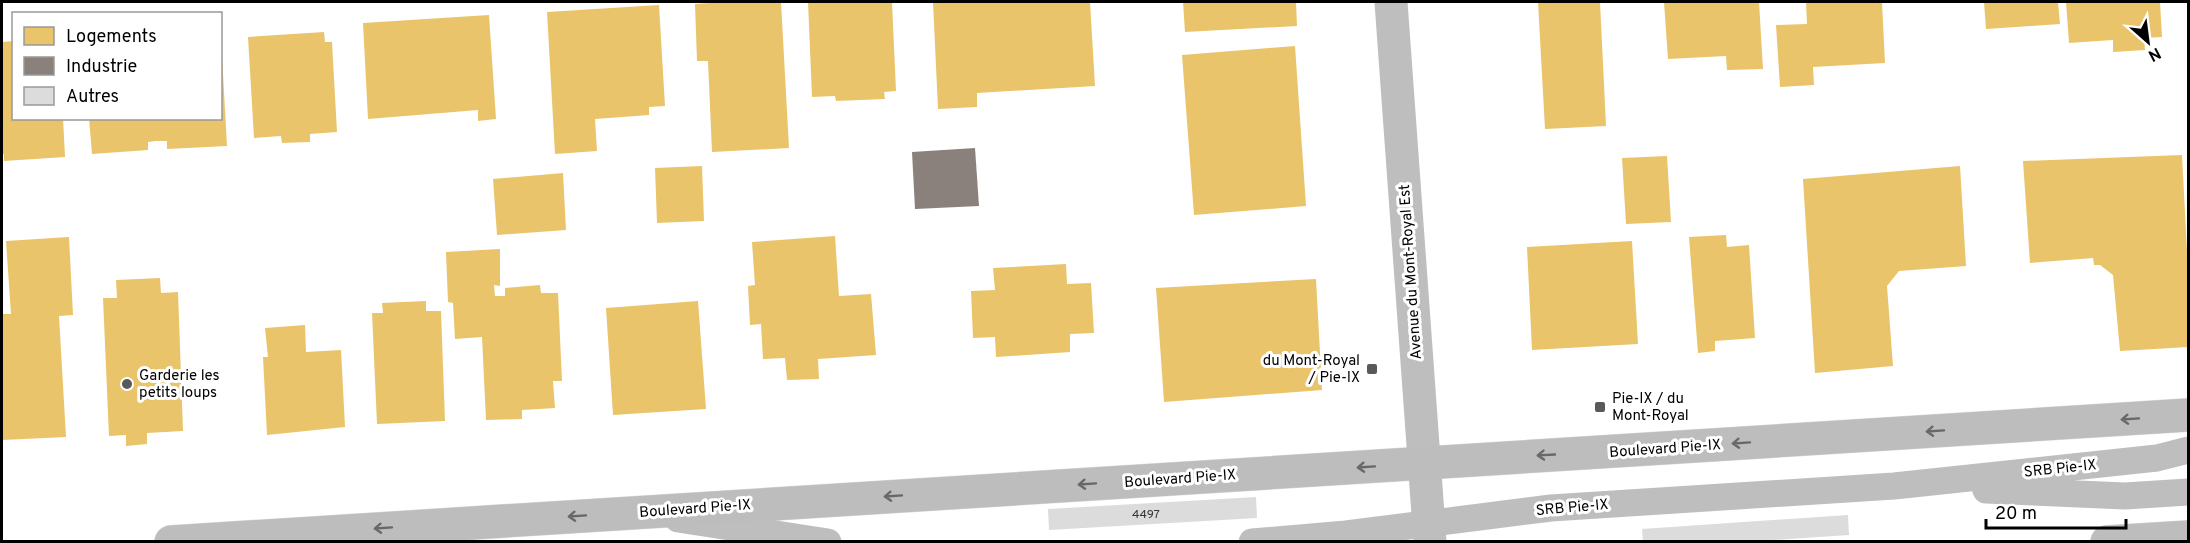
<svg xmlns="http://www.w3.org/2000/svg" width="2190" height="543" font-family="Overpass,sans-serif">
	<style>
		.homes { fill: #e9c46a }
		.industry { fill: #8a817c }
		.building { fill: #dcdcdc }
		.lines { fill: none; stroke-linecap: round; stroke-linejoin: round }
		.primary-casing { stroke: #dbdbdb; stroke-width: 34 }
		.lane { stroke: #bebebe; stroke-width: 27 }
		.street { stroke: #bebebe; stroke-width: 33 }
		.primary { stroke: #bdbdbd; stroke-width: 33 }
		.oneway { stroke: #686868 }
		.poi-dot { fill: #595959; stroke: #fff; stroke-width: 2 }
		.labels { text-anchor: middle; stroke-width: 6; stroke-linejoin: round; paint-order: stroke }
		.number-label { font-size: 12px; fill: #373737 }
		.street-label { font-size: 15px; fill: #000; stroke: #fff }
		.poi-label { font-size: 15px; fill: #000; stroke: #fff; text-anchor: start }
	</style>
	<rect width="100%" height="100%" fill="#fff"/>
	<!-- homes -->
	<path class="homes" d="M724,2H781L789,148L712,152L708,61H697L695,4Z
		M808,2H892L896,91L884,92L885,99L836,101L835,96L812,97Z
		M933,2H1090L1095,86L977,93V107L938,109Z
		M1183,2H1296L1297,26L1185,32Z
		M1538,2H1600L1606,126L1545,129Z
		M1664,2H1759L1763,69L1727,70L1726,56L1668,59Z
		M1806,2H1882L1885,63L1813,67L1814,85L1780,87L1776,25L1807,24Z
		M1984,2H2058L2060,24L1986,29Z
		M2066,2H2160L2162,37L2144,38L2145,50L2113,52V40L2069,43Z
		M659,5L665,106L649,107V115L595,119L597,151L555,154L547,12Z
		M489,15L496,119L478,121V110L368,119L363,23Z
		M324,32L325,42H332L337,132L310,134V142L282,143L281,136L254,138L248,37Z
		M14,41V118H63L65,157L4,161V154L2,155V42Z
		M1295,46L1306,206L1194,215L1182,55Z
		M220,56H222L227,146L167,149V141H156L148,142V150L92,154L89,118H220Z
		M2182,155L2188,271V347L2120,351L2113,275L2100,265H2094L2093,258L2030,263L2023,161Z
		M1667,156L1671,222L1626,224L1622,158Z
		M702,166L704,221L657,223L655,168Z
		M1960,166L1966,266L1899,271L1887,286L1893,366L1815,373L1803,179Z
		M563,173L566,230L497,235L493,179Z
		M1726,235L1727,247L1749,245L1755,338L1715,341V351L1698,353L1689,237Z
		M835,236L839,296L871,294L876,355L818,359L819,379L787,380L785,358L763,359L761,324L750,325L748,286L755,285L752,242Z
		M69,237L73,315L59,316L66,437L2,440V314H11L6,241Z
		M1632,241L1638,344L1532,350L1527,247Z
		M500,249V286L494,285L495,296H505V288L540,285L541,293H558L562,381H553L555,408L522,410V419L486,420L482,337L455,339L453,303L448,302L446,252Z
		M1066,264L1067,284L1091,283L1094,333L1070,334V352L996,357L995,337L973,338L971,291L995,290L993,268Z
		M160,278L161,293L178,292L183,431L147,433V444L126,446V435L109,436L103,298H117L116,280Z
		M1316,279L1322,390L1164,402L1156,288Z
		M426,301V311H441L445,421L377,424L372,313H383L382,303Z
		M698,301L706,409L613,415L606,308Z
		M305,325L306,352L341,350L345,427L267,435L263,357H268L265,328Z"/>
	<!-- industry -->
	<path class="industry" d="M975,148L979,206L915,209L912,152Z"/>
	<!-- building -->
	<path class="building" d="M1256,497L1257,518L1049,530L1048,509Z
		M1848,515L1849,535L1744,542H1643L1642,529Z"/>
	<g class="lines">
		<defs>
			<path id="primary" d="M171,542L2188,415
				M2107,542L2188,537"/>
		</defs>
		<!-- primary casing -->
		<use href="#primary" class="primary-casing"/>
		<!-- lane -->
		<path class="lane" d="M1986,490L2125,496L2188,492
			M678,519L828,542
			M1252,542L1346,534L1551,508L1894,486L2157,458L2188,450"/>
		<!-- street -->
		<path class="street" d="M1391,2L1430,542"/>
		<!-- primary -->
		<use href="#primary" class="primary"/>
	</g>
	<!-- one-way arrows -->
	<defs><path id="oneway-shaft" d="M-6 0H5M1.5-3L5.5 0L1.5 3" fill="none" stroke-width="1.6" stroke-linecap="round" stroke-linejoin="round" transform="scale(1.5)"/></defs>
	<g class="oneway">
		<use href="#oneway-shaft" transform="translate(2130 419) rotate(176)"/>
		<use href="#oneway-shaft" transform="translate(1935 431) rotate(176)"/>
		<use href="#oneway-shaft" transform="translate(1741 443) rotate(176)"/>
		<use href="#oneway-shaft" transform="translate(1546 455) rotate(177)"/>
		<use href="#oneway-shaft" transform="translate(1366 467) rotate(176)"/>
		<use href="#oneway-shaft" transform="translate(1087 484) rotate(176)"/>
		<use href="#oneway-shaft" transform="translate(893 496) rotate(176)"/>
		<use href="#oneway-shaft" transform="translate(577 516) rotate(176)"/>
		<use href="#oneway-shaft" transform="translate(383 528) rotate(176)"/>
	</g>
	<!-- markers -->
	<g class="poi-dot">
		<rect x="1366" y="363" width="12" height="12" rx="3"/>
		<circle cx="127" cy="384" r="6"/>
		<rect x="1594" y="401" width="12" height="12" rx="3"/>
	</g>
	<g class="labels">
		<!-- number labels -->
		<g class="number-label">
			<text x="1146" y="518">4497</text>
		</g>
		<!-- street labels -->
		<g class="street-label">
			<text transform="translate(1410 272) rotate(-94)" y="5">Avenue du Mont-Royal Est</text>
			<text transform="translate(1665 448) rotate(-4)" y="5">Boulevard Pie-IX</text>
			<text transform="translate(2060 468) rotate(-6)" y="5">SRB Pie-IX</text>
			<text transform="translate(1180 478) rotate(-4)" y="5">Boulevard Pie-IX</text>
			<text transform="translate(1572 507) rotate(-5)" y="5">SRB Pie-IX</text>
			<text transform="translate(695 508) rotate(-4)" y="5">Boulevard Pie-IX</text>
		</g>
		<!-- poi labels -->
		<g class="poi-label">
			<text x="1360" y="365" text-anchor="end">du Mont-Royal<tspan x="1360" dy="17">/ Pie-IX</tspan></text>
			<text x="139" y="380">Garderie les<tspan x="139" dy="17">petits loups</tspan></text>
			<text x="1612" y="403">Pie-IX / du<tspan x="1612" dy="17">Mont-Royal</tspan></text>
		</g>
	</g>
	<!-- border -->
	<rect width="2190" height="543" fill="none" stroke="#000000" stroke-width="6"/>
	<!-- legend -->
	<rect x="12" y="12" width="210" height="108" fill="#ffffff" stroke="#999999" stroke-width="1.5"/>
	<rect x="24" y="27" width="30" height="18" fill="#e9c46a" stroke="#999999" stroke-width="1.5"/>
	<text x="66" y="42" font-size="18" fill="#000000">Logements</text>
	<rect x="24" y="57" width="30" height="18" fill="#8a817c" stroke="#999999" stroke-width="1.5"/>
	<text x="66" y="72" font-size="18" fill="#000000">Industrie</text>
	<rect x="24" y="87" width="30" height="18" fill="#dcdcdc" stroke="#999999" stroke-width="1.5"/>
	<text x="66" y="102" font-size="18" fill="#000000">Autres</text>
	<!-- north arrow -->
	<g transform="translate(2148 42) rotate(152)" stroke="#ffffff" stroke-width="4.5" paint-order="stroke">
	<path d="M0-4.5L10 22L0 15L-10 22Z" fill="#000000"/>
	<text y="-9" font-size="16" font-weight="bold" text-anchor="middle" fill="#000000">N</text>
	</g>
	<!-- scale -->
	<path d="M1986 519v9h140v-9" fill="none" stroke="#000000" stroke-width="3"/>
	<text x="1995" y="519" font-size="18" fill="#000000" stroke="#ffffff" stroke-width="4.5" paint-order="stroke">20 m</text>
</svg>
